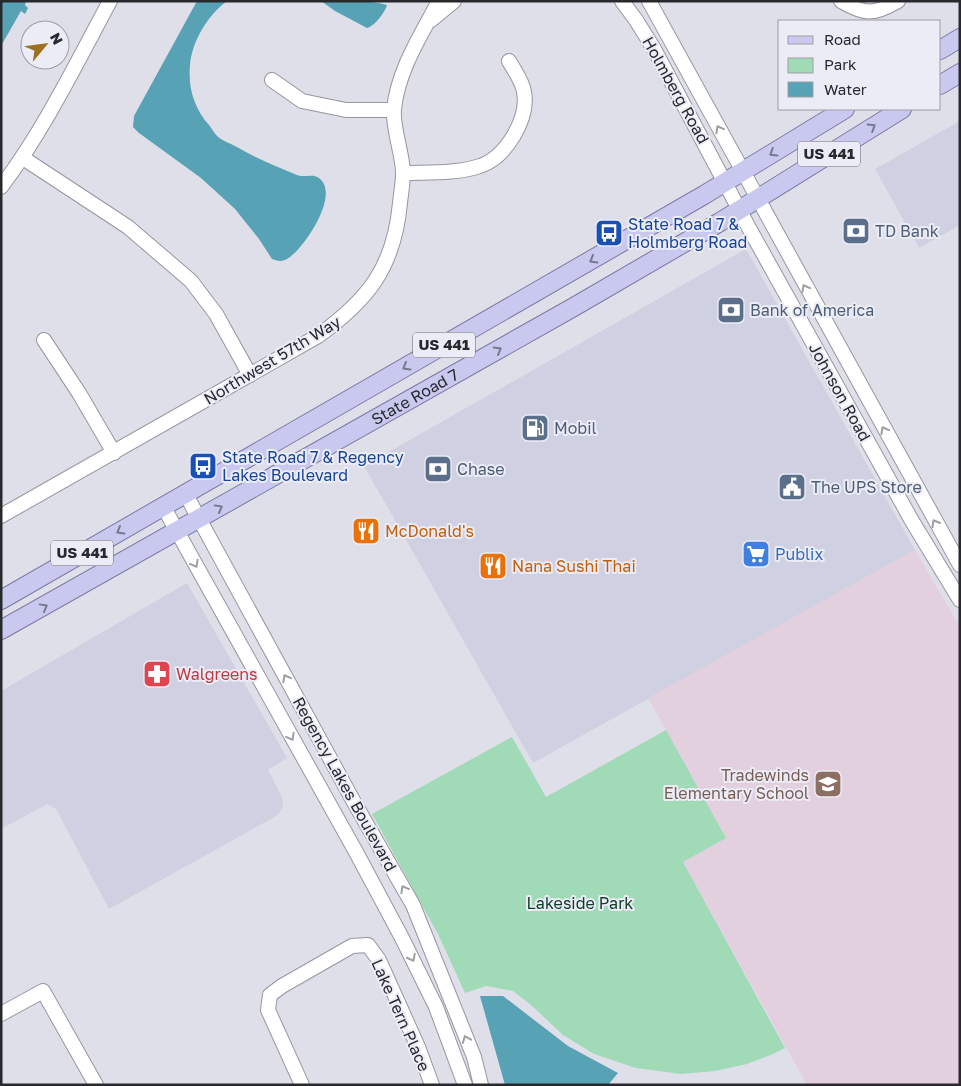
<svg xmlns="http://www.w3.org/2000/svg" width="961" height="1086" font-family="'Golos Text',sans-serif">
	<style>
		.built { fill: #cfd0e1 }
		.education { fill: #e3d0df }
		.green { fill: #a0dab7 }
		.water { fill: #58a2b5 }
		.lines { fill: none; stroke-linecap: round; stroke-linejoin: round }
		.minor-casing { stroke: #9596a0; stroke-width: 16 }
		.major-casing { stroke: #7979a3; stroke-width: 20 }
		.minor { stroke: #fff; stroke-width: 14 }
		.major { stroke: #c9c8ee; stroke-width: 18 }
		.oneway { stroke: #78788e }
		.oneway2 { stroke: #9e9fa0 }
		.labels { text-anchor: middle; stroke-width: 4; stroke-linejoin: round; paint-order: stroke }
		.shield { fill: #ececf7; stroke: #63646a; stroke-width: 1 }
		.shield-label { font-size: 15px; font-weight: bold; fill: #28292d }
		.street-label { font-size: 16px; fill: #28292d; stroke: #ececf7 }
		.transit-label { font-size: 16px; fill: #164399; stroke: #ececf7; text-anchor: start }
		.service-label { font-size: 16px; fill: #4e5e75; stroke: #ececf7; text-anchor: start }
		.food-label { font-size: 16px; fill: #c56008; stroke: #ececf7; text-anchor: start }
		.shop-label { font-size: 16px; fill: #366cbe; stroke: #ececf7; text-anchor: start }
		.health-label { font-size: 16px; fill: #be3a42; stroke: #ececf7; text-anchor: start }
		.education-label { font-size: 16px; fill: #785e54; stroke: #ececf7; text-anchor: end }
		.park-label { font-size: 16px; fill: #114029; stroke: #ececf7 }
	</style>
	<rect width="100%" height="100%" fill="#dfdfea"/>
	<!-- built -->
	<path class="built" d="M960,121V225L919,248L875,169Z
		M746,249L915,550L533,763L364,466Z
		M187,583L287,758L268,770L282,797L283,806L278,815L109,909L56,809L47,804L1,829V691Z"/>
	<!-- education -->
	<path class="education" d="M915,550L960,627V1085H807L683,862L726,838L648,698Z"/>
	<!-- green -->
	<path class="green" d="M666,730L726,838L683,862L785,1048L773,1054L747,1064L715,1071L681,1074L636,1068L594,1054L563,1035L531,1005L513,991L486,986L465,993L439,936L372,814L512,737L546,797Z"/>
	<!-- water -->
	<path class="water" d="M1,1H26L25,5L28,8L25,14L21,11L1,46Z
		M197,1H227C208,15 192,41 190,65C188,88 194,108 209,125C212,129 215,134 218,137C223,141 230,143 235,146C255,158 276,166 297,175C304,178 313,173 319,178C341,194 304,249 287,259C282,262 277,261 272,259L259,239L235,209L201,178L139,133L133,127L134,116Z
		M321,1C337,1 375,0 387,5C385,12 375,26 367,28L335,11Z
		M480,996H503L568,1046L618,1073L608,1085H505Z"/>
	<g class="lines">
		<defs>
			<path id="minor" d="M622,1L636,20L654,49L749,228L912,521L960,600
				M649,1L960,565
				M841,1C865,15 874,15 898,1
				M431,20L454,1
				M272,80L302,101L346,110H394
				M23,158L128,227L191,281L216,314L250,375
				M403,173C429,172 455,174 480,166C506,157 529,119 524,92C523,82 514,70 509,61
				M1,187C44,130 76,64 110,1
				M44,340L79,393L114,453
				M185,493L355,804L413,905L474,1057L481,1085
				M163,506L356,852L402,938L436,1007L465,1085
				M1,516L318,336C369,299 394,267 400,203C401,193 403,183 403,173C403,155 392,126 394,109C398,70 421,35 439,1
				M1,1014L43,991L96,1085
				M302,1085L268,1010L270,995L282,986L352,946L368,945L379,960L418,1047L432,1085"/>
			<g id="major">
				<path d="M940,50L960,38"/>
				<path d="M940,85L960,73"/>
				<path d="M1,600L704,195L845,109"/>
				<path id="s1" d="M1,630L572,308L720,222L902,109"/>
			</g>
		</defs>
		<!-- minor casing -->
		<use href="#minor" class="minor-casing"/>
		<!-- major casing -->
		<use href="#major" class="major-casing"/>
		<!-- minor -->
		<use href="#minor" class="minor"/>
		<!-- major -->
		<use href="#major" class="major"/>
	</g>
	<!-- one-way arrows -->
	<defs><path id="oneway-chevron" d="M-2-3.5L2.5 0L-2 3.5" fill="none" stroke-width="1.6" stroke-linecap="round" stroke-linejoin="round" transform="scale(1.25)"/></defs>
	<g class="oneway">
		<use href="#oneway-chevron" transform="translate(872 127) rotate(-32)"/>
		<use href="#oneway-chevron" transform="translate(773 153) rotate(148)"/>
		<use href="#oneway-chevron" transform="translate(593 260) rotate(150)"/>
		<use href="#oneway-chevron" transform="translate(498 350) rotate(-30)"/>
		<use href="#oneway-chevron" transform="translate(406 367) rotate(150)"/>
		<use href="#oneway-chevron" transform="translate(219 508) rotate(-29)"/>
		<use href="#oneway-chevron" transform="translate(120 531) rotate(150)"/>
		<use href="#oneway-chevron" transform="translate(44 607) rotate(-29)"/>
	</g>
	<g class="oneway2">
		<use href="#oneway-chevron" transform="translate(719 129) rotate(-119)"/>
		<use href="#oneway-chevron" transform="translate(805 288) rotate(-119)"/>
		<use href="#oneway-chevron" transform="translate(884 430) rotate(-119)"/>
		<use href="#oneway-chevron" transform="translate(935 523) rotate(-120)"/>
		<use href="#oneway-chevron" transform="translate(195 564) rotate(61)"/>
		<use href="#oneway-chevron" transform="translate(286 678) rotate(-118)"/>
		<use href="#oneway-chevron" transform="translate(291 737) rotate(61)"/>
		<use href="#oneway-chevron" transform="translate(404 889) rotate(-119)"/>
		<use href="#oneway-chevron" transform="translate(412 958) rotate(63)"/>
		<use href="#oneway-chevron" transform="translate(466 1039) rotate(-112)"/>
	</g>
	<!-- icons -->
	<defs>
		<symbol id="bank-square" viewBox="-11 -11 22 22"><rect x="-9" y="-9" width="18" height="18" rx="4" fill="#5c6f8a" stroke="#ececf7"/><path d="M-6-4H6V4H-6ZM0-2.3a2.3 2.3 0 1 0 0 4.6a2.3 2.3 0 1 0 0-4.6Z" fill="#fff"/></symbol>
		<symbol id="bus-square" viewBox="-11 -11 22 22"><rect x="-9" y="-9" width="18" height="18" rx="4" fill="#1a4fb4" stroke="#ececf7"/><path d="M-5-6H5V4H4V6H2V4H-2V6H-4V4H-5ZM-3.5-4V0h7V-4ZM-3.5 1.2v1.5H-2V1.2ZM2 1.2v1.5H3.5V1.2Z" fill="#fff"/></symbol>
		<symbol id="fuel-square" viewBox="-11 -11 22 22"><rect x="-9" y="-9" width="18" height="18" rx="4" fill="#5c6f8a" stroke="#ececf7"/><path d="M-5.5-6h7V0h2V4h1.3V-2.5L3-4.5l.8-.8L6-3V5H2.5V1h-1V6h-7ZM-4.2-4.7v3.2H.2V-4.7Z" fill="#fff"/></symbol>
		<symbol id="civic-square" viewBox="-11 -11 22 22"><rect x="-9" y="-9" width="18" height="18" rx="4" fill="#5c6f8a" stroke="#ececf7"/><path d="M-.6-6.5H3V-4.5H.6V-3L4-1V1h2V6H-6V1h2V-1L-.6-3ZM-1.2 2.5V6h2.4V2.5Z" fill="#fff"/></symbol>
		<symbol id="restaurant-square" viewBox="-11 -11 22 22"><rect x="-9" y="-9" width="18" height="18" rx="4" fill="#e8710a" stroke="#ececf7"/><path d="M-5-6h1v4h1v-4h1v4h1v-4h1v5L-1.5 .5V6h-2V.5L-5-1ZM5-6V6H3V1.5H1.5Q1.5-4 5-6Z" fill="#fff"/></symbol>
		<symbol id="supermarket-square" viewBox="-11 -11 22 22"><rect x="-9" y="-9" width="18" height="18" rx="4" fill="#3f7fe0" stroke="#ececf7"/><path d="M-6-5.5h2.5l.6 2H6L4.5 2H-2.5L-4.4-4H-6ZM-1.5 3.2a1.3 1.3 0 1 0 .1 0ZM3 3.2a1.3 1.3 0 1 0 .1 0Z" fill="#fff"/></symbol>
		<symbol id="pharmacy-square" viewBox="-11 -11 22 22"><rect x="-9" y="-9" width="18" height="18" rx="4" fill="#e0444e" stroke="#ececf7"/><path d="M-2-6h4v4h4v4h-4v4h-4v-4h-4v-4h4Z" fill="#fff"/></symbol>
		<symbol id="school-square" viewBox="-11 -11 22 22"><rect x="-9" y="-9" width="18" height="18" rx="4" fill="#8d6e63" stroke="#ececf7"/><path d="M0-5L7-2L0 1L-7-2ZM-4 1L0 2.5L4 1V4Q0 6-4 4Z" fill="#fff"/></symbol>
	</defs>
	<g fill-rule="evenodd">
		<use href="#bank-square" x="840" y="215" width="32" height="32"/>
		<use href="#bus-square" x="593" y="217" width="32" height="32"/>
		<use href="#bank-square" x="715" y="294" width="32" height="32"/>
		<use href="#fuel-square" x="519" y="412" width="32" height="32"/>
		<use href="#bus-square" x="187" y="450" width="32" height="32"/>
		<use href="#bank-square" x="422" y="453" width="32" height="32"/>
		<use href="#civic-square" x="776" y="471" width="32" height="32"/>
		<use href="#restaurant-square" x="350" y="515" width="32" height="32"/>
		<use href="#supermarket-square" x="740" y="538" width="32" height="32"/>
		<use href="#restaurant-square" x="477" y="550" width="32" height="32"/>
		<use href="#pharmacy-square" x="141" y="658" width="32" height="32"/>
		<use href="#school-square" x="812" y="768" width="32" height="32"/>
	</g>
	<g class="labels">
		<!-- shield labels -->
		<g class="shield">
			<rect x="798" y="141.5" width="62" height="25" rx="4"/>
			<rect x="413" y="332.5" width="62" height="25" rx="4"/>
			<rect x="51" y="540.5" width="62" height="25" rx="4"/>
		</g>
		<g class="shield-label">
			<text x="829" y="159">US 441</text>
			<text x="444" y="350">US 441</text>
			<text x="82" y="558">US 441</text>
		</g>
		<!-- street labels -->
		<g class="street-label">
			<text transform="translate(676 90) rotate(61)" y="6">Holmberg Road</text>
			<text transform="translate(272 360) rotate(-31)" y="6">Northwest 57th Way</text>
			<text transform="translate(840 392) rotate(61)" y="6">Johnson Road</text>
			<text dy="6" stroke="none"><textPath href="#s1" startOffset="475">State Road 7</textPath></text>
			<text transform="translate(345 784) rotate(61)" y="6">Regency Lakes Boulevard</text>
			<text transform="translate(401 1015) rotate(66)" y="6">Lake Tern Place</text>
		</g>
		<!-- transit labels -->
		<g class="transit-label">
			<text x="628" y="230">State Road 7 &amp;<tspan x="628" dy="18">Holmberg Road</tspan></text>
			<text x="222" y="463">State Road 7 &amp; Regency<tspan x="222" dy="18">Lakes Boulevard</tspan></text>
		</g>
		<!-- service labels -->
		<g class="service-label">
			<text x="875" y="237">TD Bank</text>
			<text x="750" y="316">Bank of America</text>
			<text x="554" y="434">Mobil</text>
			<text x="457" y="475">Chase</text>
			<text x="811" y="493">The UPS Store</text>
		</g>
		<!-- food labels -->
		<g class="food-label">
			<text x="385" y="537">McDonald's</text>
			<text x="512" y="572">Nana Sushi Thai</text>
		</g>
		<!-- shop labels -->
		<g class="shop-label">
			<text x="775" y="560">Publix</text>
		</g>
		<!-- health labels -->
		<g class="health-label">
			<text x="176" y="680">Walgreens</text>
		</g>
		<!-- education labels -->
		<g class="education-label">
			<text x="809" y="781">Tradewinds<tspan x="809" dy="18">Elementary School</tspan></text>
		</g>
		<!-- park labels -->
		<g class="park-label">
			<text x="580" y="909">Lakeside Park</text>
		</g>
	</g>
	<!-- border -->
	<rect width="961" height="1086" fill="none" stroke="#28292d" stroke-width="5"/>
	<!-- legend -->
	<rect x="778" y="20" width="162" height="90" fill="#ececf7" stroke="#9e9ea6"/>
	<rect x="788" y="36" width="25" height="8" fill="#c9c8ee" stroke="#9e9ea6"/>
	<text x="824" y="45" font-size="15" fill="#28292d">Road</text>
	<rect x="788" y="58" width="25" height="15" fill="#a0dab7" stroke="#9e9ea6"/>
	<text x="824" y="70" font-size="15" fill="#28292d">Park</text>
	<rect x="788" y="82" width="25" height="15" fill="#58a2b5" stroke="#9e9ea6"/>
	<text x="824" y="95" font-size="15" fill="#28292d">Water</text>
	<!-- north arrow -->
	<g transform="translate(45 45) rotate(61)"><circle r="24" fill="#ececf7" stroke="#9e9ea6"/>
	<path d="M0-4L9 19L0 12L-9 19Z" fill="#9c7020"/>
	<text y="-8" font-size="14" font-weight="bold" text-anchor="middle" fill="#28292d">N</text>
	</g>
</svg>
